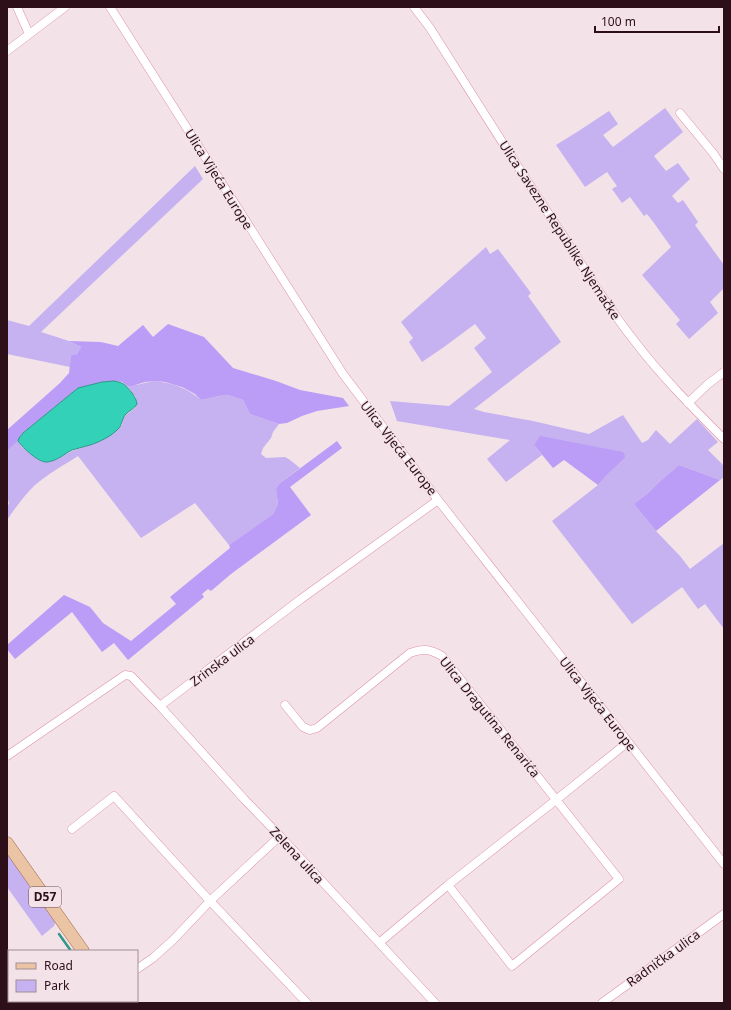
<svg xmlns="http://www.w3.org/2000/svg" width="731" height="1010" font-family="'Noto Sans',sans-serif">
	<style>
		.green { fill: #c6b1f1 }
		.forest { fill: #bb9cf6 }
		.water { fill: #33d1b8; stroke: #319788 }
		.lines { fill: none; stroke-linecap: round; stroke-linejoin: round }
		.stream { stroke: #319788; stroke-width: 2.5 }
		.minor-casing { stroke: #e091aa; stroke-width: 9 }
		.primary-casing { stroke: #9e6b4c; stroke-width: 13 }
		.minor { stroke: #fff; stroke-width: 8 }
		.primary { stroke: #eac4a4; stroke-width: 12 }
		.labels { text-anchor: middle; stroke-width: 3; stroke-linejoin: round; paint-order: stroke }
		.shield { fill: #f3e2e7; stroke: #684e57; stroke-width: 1 }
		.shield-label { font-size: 12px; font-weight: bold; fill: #2c0f19 }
		.street-label { font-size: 13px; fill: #2c0f19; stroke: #f3e2e7 }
	</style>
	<rect width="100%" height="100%" fill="#f3e2e7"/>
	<!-- green -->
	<path class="green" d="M665,108L683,132L654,156L666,171L678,163L690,179L672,196L678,203L683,200L698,222L695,225L724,265V288L710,302L718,313L689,339L676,324L680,320L642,275L671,247L654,223L647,214L644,216L630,197L622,203L612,189L617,186L607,172L585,187L556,145L577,132L609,111L618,124L603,135L613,147Z
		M195,166L203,179L41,332L69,341L81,347L77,354L71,357L70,367L7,354V320L29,326Z
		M486,247L490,254L498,249L531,293L528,296L561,342L474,409L484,412L533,421L589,434L623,415L642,443L648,440L656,430L670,444L697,419L718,442L708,450L724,466V477L720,480L679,465L658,483L648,493L634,504L656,531L680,556L690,569L724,543V629L705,604L698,609L682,587L632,624L552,521L598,485L608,474L624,459L534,445L542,455L506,482L487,459L510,440L397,421L390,401L449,406L492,372L474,348L486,338L475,324L444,347L422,362L409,342L413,338L401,322Z
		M155,381C173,383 187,388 201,400L219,396L228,395L243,400L250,414L279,424L273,432L271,438L263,448L261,454L266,458L285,457L290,460L300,468L279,484L276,489L278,504L273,514L229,545L195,503L141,538L78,456C64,465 46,475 34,486C24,496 15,508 7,520V508L9,503L7,497V451L18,441L22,447L42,462L59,458L72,451L90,445L105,438L122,425L123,418L126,415L135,408L136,397L132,393L127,386C136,386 146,382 155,381Z
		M7,851L56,921L54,926L42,936L7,887Z"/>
	<!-- forest -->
	<path class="forest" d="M168,324L204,337L233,368L276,381L300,390L343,398L349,406L317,411L302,416L287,423L279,424L250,414L243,400L228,395L219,396L201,400L195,394L182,387L165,382L155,381L145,382L132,386H127L122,382L114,381L102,382L78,388L23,433L19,438L18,441L7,451V430L60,383L69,373L71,356L77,354L81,347L69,341L101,342L118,346L143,325L153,337Z
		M540,436L623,452L625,456L624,459L608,474L598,485L564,460L553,468L534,445Z
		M337,441L342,448L290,487L311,515L231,574L211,591L208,589L202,594L204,597L128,660L114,643L102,652L72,612L15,659L7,649V645L64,595L90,607L103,623L131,641L176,604L170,597L230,548L229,545L273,514L278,504L276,489L279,484Z
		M679,465L720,480L656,531L634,504L648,493L658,483Z"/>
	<!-- water -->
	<path class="water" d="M114,381C125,383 125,385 132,393C135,397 136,399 137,404C134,409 130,410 126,414C121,419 123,425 117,430C110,437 99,442 90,445C84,447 78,448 72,450C64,454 57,461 47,462C39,463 23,448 18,441L19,438L23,433L78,388L102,382Z"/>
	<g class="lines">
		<!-- stream -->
		<path class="stream" d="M59,934L71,951
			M106,1001L107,1003"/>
		<defs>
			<path id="minor" d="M17,7L29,34
				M110,7L343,374L438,500L724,864
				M414,7L430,28C475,99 519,170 566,240C588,275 610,310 636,343C662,377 693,408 724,439
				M7,51L65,7
				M680,113L713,153L724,169
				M688,403L708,384L724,372
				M285,705L303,727L310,730L317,728L410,653C423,648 430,649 442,656L619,879L512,966L448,885
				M160,706L245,800L280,836L435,1003
				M7,756L125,675L131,676L160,706L301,599L438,500
				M72,829L114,796L210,901L307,1003
				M379,943L448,885L556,800L628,742
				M137,969L153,958L173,940L210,901L280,836
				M602,1003L724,914"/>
			<path id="primary" d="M7,843L83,951
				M118,1001L119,1003"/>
		</defs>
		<!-- minor casing -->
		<use href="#minor" class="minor-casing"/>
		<!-- primary casing -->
		<use href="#primary" class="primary-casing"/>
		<!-- minor -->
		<use href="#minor" class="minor"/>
		<!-- primary -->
		<use href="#primary" class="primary"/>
	</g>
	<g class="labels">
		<!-- shield labels -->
		<rect class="shield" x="29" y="887" width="32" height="20" rx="3"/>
		<g class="shield-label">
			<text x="45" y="901">D57</text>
		</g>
		<!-- street labels -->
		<g class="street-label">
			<text transform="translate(219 179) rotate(58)" y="5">Ulica Vijeća Europe</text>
			<text transform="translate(560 230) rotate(57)" y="5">Ulica Savezne Republike Njemačke</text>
			<text transform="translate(399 448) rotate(52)" y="5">Ulica Vijeća Europe</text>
			<text transform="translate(222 660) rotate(-37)" y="5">Zrinska ulica</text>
			<text transform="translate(598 704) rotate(52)" y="5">Ulica Vijeća Europe</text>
			<text transform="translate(490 717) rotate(51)" y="5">Ulica Dragutina Renarića</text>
			<text transform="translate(297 855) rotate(47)" y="5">Zelena ulica</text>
			<text transform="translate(663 958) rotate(-36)" y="5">Radnička ulica</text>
		</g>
	</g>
	<!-- border -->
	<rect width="731" height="1010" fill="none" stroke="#2c0f19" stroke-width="16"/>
	<!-- legend -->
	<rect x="8" y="950" width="130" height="52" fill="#f3e2e7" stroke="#a38e95"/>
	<rect x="16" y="963" width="20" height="6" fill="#eac4a4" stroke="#a38e95"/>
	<text x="44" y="970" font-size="12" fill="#2c0f19">Road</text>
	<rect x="16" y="980" width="20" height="12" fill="#c6b1f1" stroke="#a38e95"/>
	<text x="44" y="990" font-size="12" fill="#2c0f19">Park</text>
	<!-- scale -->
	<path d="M595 26v6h124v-6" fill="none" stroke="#2c0f19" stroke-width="2"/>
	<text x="601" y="26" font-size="12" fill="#2c0f19" stroke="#f3e2e7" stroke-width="3" paint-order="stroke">100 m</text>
</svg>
